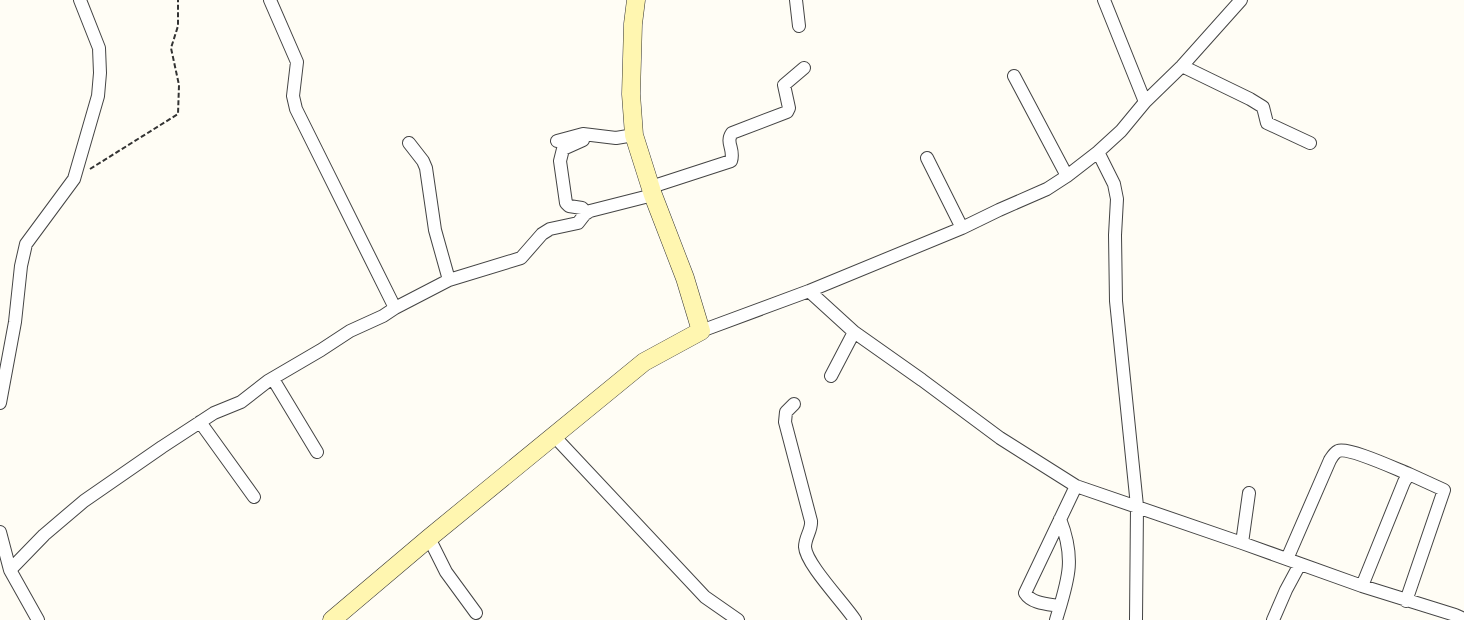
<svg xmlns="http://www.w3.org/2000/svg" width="1464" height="620" font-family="Merriweather,serif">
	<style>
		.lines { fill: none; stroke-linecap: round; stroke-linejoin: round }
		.street-casing { stroke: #444; stroke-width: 14 }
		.secondary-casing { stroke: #333; stroke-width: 19 }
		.path { stroke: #333; stroke-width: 2; stroke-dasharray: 5 2.5; stroke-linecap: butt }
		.street { stroke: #fff; stroke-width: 12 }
		.secondary { stroke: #fff6b0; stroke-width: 18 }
	</style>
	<rect width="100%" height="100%" fill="#fffdf5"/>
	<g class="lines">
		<defs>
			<path id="street" d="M270,0L297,62L293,96L296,109L395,308
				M796,0L799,26
				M1104,0L1145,102
				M1182,66L1250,99L1263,107L1267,123L1310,143
				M1014,76L1067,176
				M583,134V140L563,149L560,161L566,203L569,206L582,208L587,213
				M557,141L583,134L616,138L634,135
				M409,143L423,161L426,168L435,230L449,280L521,258L542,234L550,229L578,223L585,214L590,211L653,195
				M1098,152L1114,184L1117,199L1115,235L1116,301L1137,506L1136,620
				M927,158L962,228
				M651,187L731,161C735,149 725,143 732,133L787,112L789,108L784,85L804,68
				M809,291L854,332L922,380L1000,438L1076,486L1242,543L1362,586L1455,615L1464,619
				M701,331L809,291L962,228L999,210L1047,189L1067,176L1098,152L1121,131L1145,102L1182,66L1241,0
				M831,376L854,332
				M273,379L317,452
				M0,403L15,322L21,266L26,244L74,179L98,96L100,73L99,48L80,0
				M794,404L786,412L785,422L811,521C812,530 805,537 805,547C806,564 844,603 855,620
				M200,422L254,497
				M554,436L705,597L738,620
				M0,532L10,570L38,620
				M429,538L446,572L476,613
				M1242,543L1249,493
				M1287,559L1330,460C1332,457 1334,453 1338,451C1349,447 1396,469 1409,474
				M10,570L44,535L84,501L162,447L214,413L241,402L268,381L321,350L350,331L383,316L395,308L449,280
				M1362,586L1404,482L1409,474L1444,490L1406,601
				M1060,606C1048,604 1032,604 1025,593L1076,486
				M1056,620C1068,580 1076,560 1060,519
				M1273,620L1286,590L1300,564"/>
			<path id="secondary" d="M332,620L429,538L644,362L701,331L685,278L653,195L634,135L631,94L633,24L636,0"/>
		</defs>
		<!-- street casing -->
		<use href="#street" class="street-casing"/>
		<!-- secondary casing -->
		<use href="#secondary" class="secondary-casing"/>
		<!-- path -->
		<path class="path" d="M90,169L178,114L179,85L171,48L178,26V0"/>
		<!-- street -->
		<use href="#street" class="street"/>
		<!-- secondary -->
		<use href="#secondary" class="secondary"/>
	</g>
</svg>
